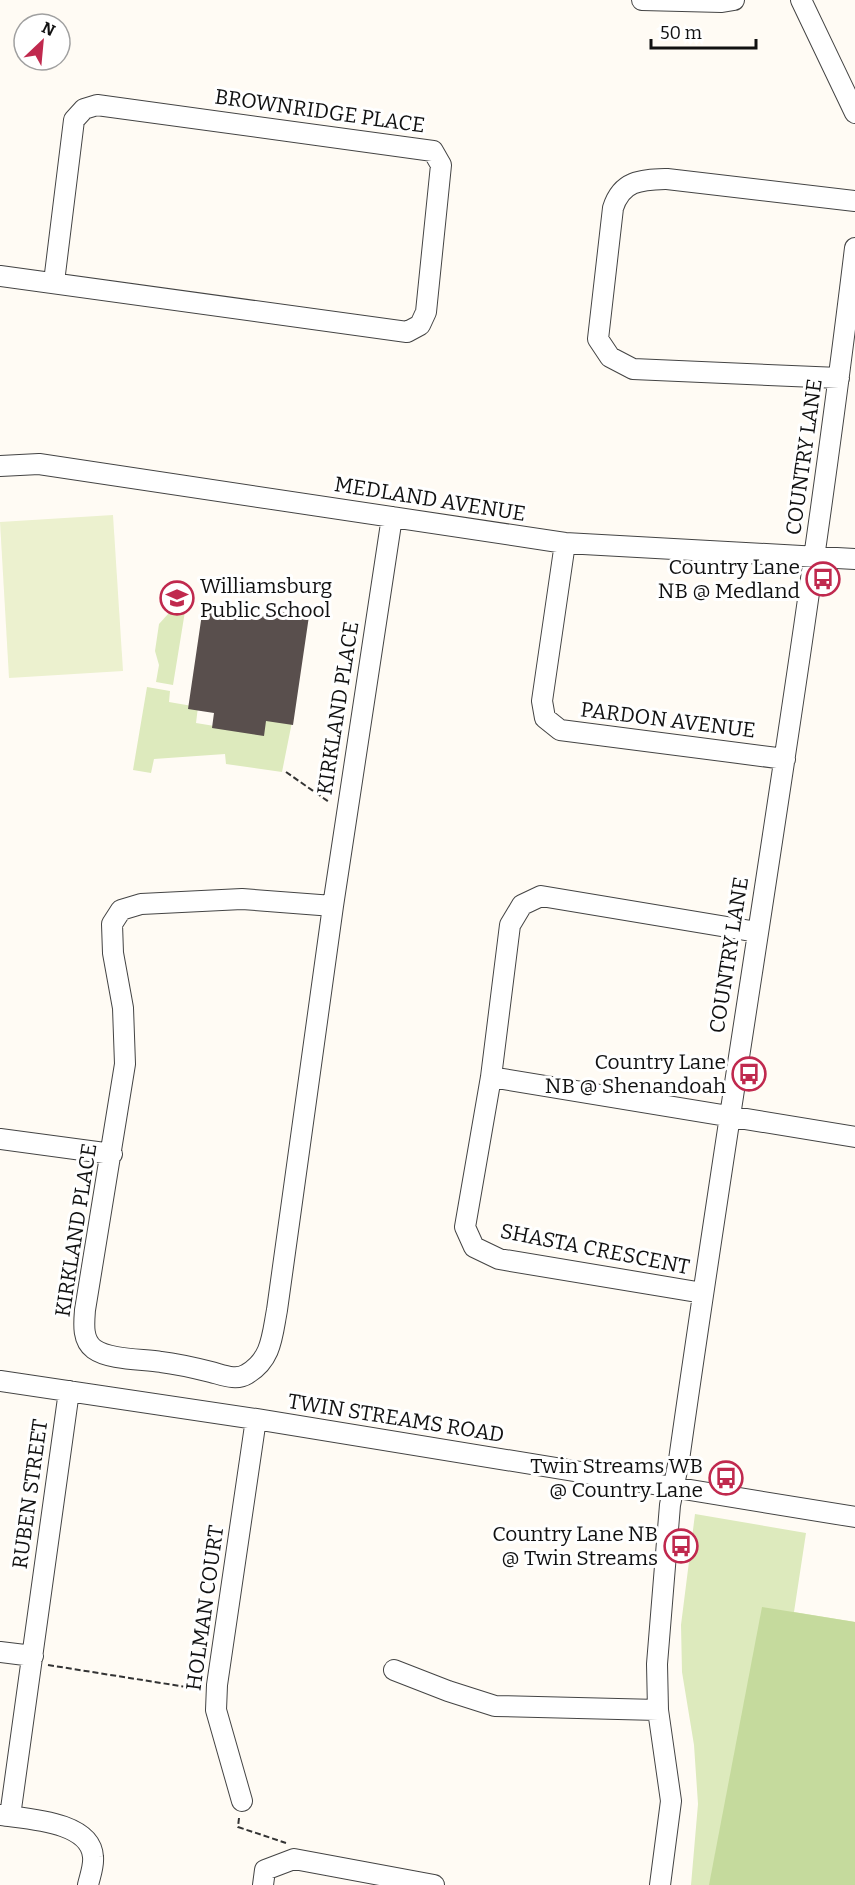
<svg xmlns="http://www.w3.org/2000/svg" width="855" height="1885" font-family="Bitter,serif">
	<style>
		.green { fill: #ddeabd }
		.forest { fill: #c5da9d }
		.pitch { fill: #ecf1cf }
		.building { fill: #594f4d }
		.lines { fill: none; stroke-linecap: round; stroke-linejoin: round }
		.minor-casing { stroke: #444; stroke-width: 22 }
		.path { stroke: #333; stroke-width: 2; stroke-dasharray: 6 3; stroke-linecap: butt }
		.minor { stroke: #fff; stroke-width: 20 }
		.labels { text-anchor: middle; stroke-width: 6; stroke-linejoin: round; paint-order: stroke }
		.street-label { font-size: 21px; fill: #111; stroke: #fff }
		.poi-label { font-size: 21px; fill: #111; stroke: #fff; text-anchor: end }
	</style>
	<rect width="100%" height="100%" fill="#fffbf4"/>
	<!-- green -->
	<path class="green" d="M171,596L187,599L173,685L156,682L159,665L155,651L159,624L168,614Z
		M147,687L170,691L169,702L198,707L196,723L258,733L261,717L292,722L282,772L226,764L225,754L154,759L151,773L133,770Z
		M695,1514L806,1533L794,1612L855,1622V1885H691L698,1804L694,1745L682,1672L681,1625Z"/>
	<!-- forest -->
	<path class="forest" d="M762,1607L855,1622V1885H709Z"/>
	<!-- pitch -->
	<path class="pitch" d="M113,515L123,671L9,678L0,522Z"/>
	<!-- building -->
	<path class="building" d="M203,607L276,618L277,611L309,616L293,725L266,721L264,736L212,728L214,713L188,709Z"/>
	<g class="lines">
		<defs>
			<path id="minor" d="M642,0L722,2L734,0
				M801,0L855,113
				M0,276L407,332L420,325L426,312L441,165L433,151L97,105L84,109L74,120L54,282
				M839,378L633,369L610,357L598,339L613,208C622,180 641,180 667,179L855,201
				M0,466L39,464L565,543L855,559
				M565,543L542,701L545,718L560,730L785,759
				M333,906L242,899L141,904L121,910L112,924L113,953L123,1008L125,1064L85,1310C84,1323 82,1340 94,1349C109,1360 143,1359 161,1362C178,1364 195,1368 211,1372C223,1375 236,1381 247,1374C272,1359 272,1336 277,1310L333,906L392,517
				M491,1077L855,1137
				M0,1139L112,1154
				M703,1293L499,1259L474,1247L465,1227L491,1077L510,925L522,905L541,896L757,932
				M0,1381L256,1419L855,1517
				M0,1652L33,1656
				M394,1670L448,1691L495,1706L658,1710
				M242,1801L216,1710L217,1685L256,1419
				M0,1815C26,1819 91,1821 93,1857C94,1866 90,1876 88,1885
				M10,1816L69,1391
				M263,1885L265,1870L294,1859L434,1885
				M660,1885L671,1801L658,1710L657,1664L670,1505L679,1460C736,1056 806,654 855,248"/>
		</defs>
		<!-- minor casing -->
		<use href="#minor" class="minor-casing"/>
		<!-- path -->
		<path class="path" d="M286,772L329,802
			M48,1665L199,1689
			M239,1818L238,1827L286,1843"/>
		<!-- minor -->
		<use href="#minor" class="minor"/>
	</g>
	<!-- icons -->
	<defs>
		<symbol id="bus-ring" viewBox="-11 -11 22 22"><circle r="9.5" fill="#fff" stroke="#c0294e" stroke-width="1.5"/><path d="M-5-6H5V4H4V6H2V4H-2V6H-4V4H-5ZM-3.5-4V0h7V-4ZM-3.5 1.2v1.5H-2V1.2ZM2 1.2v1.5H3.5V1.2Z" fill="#c0294e"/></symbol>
		<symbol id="school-ring" viewBox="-11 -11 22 22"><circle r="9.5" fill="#fff" stroke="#c0294e" stroke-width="1.5"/><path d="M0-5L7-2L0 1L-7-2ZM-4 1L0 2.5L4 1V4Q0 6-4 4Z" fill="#c0294e"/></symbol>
	</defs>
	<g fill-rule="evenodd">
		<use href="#bus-ring" x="804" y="560" width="38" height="38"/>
		<use href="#school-ring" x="158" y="579" width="38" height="38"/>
		<use href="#bus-ring" x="730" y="1055" width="38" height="38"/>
		<use href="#bus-ring" x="707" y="1459" width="38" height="38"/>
		<use href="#bus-ring" x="662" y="1527" width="38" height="38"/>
	</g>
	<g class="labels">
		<!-- street labels -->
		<g class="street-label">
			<text transform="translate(320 111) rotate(8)" y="7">BROWNRIDGE PLACE</text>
			<text transform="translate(804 457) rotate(-82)" y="7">COUNTRY LANE</text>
			<text transform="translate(430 499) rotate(9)" y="7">MEDLAND AVENUE</text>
			<text transform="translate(338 708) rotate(-81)" y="7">KIRKLAND PLACE</text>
			<text transform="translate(668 720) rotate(7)" y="7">PARDON AVENUE</text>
			<text transform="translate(729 955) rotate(-81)" y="7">COUNTRY LANE</text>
			<text transform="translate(76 1230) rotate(-81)" y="7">KIRKLAND PLACE</text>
			<text transform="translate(595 1249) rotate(11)" y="7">SHASTA CRESCENT</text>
			<text transform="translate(396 1418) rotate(9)" y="7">TWIN STREAMS ROAD</text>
			<text transform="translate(30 1494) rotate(-82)" y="7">RUBEN STREET</text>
			<text transform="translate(205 1608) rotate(-82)" y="7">HOLMAN COURT</text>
		</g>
		<!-- poi labels -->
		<g class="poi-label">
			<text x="800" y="574">Country Lane<tspan x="800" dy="24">NB @ Medland</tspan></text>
			<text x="200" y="593" text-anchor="start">Williamsburg<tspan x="200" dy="24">Public School</tspan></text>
			<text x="726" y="1069">Country Lane<tspan x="726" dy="24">NB @ Shenandoah</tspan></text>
			<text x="703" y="1473">Twin Streams WB<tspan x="703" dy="24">@ Country Lane</tspan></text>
			<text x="658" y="1541">Country Lane NB<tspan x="658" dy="24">@ Twin Streams</tspan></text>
		</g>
	</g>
	<!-- north arrow -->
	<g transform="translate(42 42) rotate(26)"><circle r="28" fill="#ffffff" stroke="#a0a0a0" stroke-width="1.5"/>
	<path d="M0-4.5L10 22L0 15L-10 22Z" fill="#c0294e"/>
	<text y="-9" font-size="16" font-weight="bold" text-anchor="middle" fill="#111111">N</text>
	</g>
	<!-- scale -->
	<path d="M651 39v9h105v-9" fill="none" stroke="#111111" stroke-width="3"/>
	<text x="660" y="39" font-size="18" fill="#111111" stroke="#ffffff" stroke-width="4.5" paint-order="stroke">50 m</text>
</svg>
